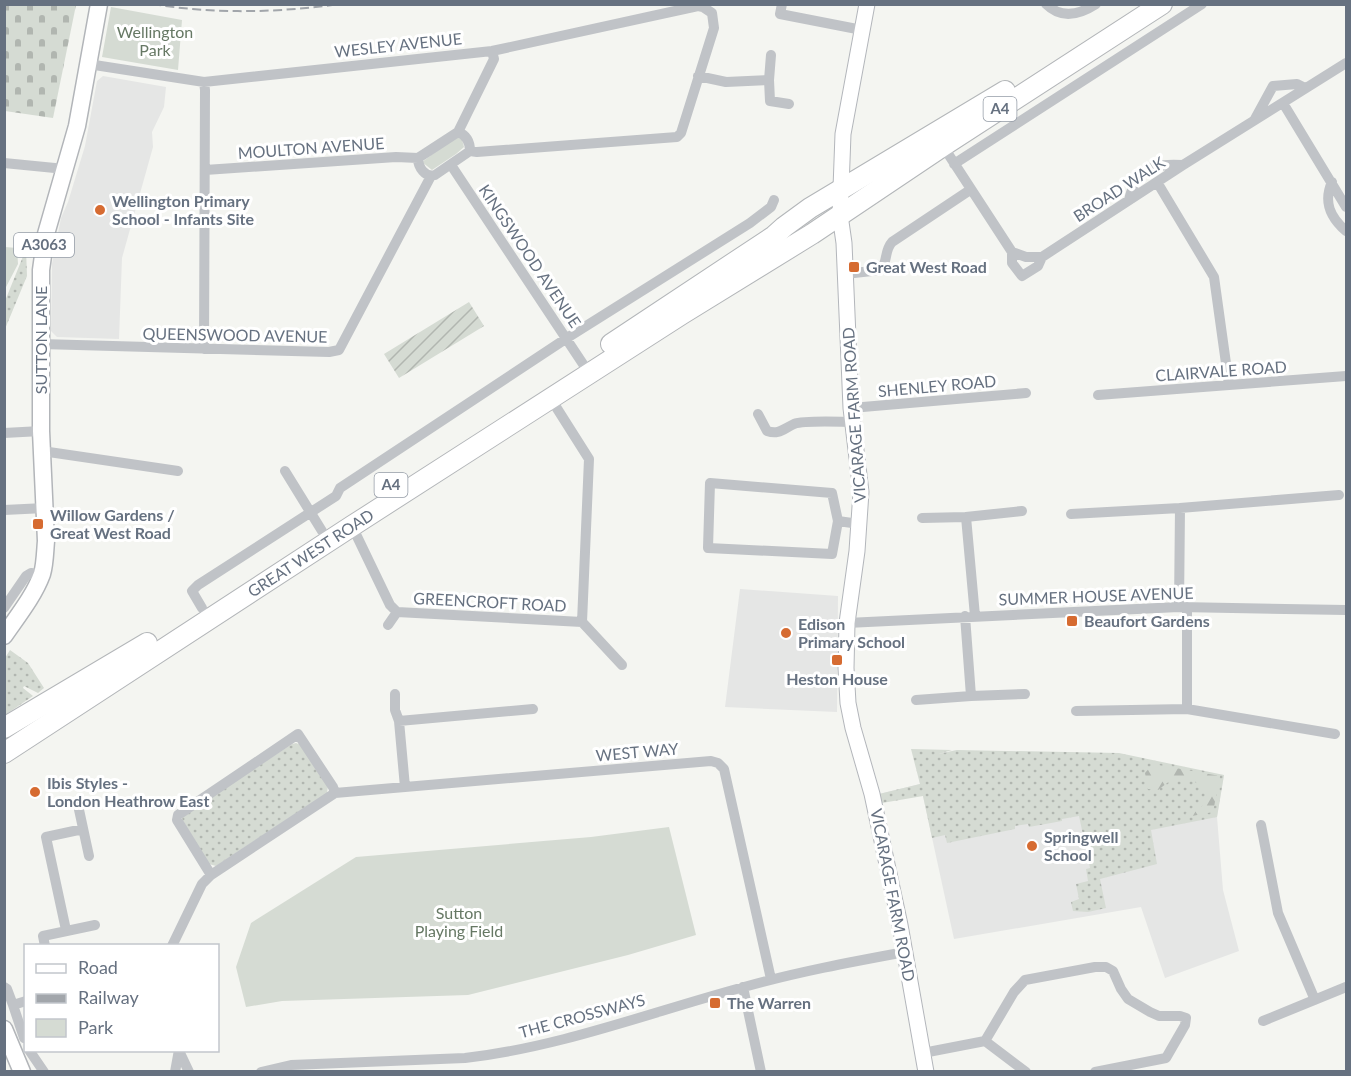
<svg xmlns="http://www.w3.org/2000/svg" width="1351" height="1076" font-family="Lato,sans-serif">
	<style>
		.built { fill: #e5e6e5 }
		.grass { fill: url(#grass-dots) }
		.forest { fill: url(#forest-firs) }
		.cemetery { fill: url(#cemetery-stones) }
		.park { fill: #d5dbd3 }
		.garden { fill: url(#garden-furrows) }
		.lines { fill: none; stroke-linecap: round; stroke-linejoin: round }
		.secondary-casing { stroke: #b3b6bb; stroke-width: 17 }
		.primary-casing { stroke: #b2b5b9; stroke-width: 19 }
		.highway-casing { stroke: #b3b6b9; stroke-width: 22 }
		.street { stroke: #c0c3c7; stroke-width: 10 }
		.secondary { stroke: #fff; stroke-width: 15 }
		.primary { stroke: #fff; stroke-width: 16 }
		.highway { stroke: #fff; stroke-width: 20 }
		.rail { stroke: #a2a6ab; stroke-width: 2; stroke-dasharray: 9 4.5; stroke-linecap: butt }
		.poi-dot { fill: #d66b31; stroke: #fff; stroke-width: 2 }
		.labels { text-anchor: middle; stroke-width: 6; stroke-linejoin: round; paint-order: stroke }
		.shield { fill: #fff; stroke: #949ca6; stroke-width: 1.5 }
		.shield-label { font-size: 15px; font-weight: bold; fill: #667180 }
		.park-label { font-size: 16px; fill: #667864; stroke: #fff }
		.street-label { font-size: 16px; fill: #667180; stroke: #fff }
		.poi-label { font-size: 16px; font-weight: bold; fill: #667180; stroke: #fff; text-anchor: start }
	</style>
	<defs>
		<pattern id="grass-dots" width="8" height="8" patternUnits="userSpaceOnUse" patternTransform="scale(1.5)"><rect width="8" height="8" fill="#d5dbd3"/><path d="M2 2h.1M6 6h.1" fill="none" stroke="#b1b6b0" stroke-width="1.8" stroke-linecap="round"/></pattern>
		<pattern id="forest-firs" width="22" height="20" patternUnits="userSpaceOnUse" patternTransform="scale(1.5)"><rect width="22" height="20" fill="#d5dbd3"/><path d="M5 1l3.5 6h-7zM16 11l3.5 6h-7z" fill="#b1b6b0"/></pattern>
		<pattern id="cemetery-stones" width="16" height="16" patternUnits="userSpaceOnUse" patternTransform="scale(1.5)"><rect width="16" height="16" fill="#d5dbd3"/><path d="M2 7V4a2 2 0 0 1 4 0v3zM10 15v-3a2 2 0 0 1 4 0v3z" fill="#b1b6b0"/></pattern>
		<pattern id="garden-furrows" width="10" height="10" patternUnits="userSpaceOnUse" patternTransform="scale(1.5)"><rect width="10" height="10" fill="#d5dbd3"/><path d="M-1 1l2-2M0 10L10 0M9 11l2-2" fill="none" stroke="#b1b6b0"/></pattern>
	</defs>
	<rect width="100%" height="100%" fill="#f4f5f1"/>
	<!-- built -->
	<path class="built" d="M103,76L166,87L164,107L152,132L153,147L122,258L119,339L57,337L51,331L52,264L61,218L68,202L85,146L97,81Z
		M740,589L838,596L837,712L725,707Z
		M957,750L1224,775L1217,817L1223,890L1239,951L1165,978L1141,907L954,939L923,796L879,794L920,784L915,758Z"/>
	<!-- grass -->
	<path class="grass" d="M26,249L27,276L5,329V301Z
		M10,650L28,663L44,688L38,693L24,686L23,688L33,696L5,715V658Z
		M296,743L301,745L328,786L327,793L216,866L209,864L182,819L184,815L292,744Z
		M911,749L952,750L939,754L957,750L1119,753L1224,775L1217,817L1151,830L1157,864L1100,879L1106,908L1088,912L1073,911L1071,902L1079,899L1076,884L1088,881L1086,869L1090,868L1079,816L1062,819V821L1029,827L1028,824L1015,826V829L947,843L945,835L932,838L923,796L882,803L879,794L920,784Z"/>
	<!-- forest -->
	<path class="forest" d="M1153,764L1220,776L1213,812L1192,816L1185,813C1203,811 1205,806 1206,788L1191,780H1171L1158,790L1148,789L1145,773Z"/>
	<!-- cemetery -->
	<path class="cemetery" d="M5,4L76,5L53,118L5,111Z"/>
	<!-- park -->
	<path class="park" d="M111,7L182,20L178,70L102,57Z
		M455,137L462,139L464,147L456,154L432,170L422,162Z
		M5,247L17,248L18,264L5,289Z
		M669,827L696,935L628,955L468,995L282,1001L246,1007L236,967L251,923L356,857L591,837Z"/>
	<!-- garden -->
	<path class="garden" d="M469,302L484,326L399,378L384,354Z"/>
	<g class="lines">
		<defs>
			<path id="secondary" d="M867,4L843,134L840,215L844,243L851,408L861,492L857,551L847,623L846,668L848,703L853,728L872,794L900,925L926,1072"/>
			<path id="primary" d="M4,636C17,617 34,596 42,574C45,564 45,552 46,541L41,431V270L46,234L77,126L99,4
				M4,1029L22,1072"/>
			<g id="highway">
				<path d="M611,344L774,236L784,227L810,208L1005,91"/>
				<path d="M4,728L147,643"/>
				<path id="s1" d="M4,753L352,526L682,314L812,234L943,146L1162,4"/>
			</g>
		</defs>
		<!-- secondary casing -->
		<use href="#secondary" class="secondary-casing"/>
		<!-- primary casing -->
		<use href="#primary" class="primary-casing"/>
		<!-- highway casing -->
		<use href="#highway" class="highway-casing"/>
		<!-- street -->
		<path class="street" d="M782,4L780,14L862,30
			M1046,4C1061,19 1079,15 1096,4
			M88,64L204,82L492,51L698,6L703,7L712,13L714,28L681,133L677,137L477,152L470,151
			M698,76L726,82L769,80L770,101L789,104
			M769,80L771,55
			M204,82L205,90L204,349
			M1283,103L1346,207
			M1255,119L1273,86L1297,84L1305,88
			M458,132C466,135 470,142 470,151L435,175C425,178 418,167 418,158Z
			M458,132L494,59L492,51
			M943,146L1012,252L1026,257H1042L1183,165L1346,63
			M4,163L65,169
			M954,164L1202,4
			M451,165L583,364
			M205,170L396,157L418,158
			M1157,182L1214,277L1229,385
			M1332,182C1323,202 1330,217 1346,231
			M1129,200C1137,166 1151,164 1183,165
			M1012,252V263L1022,276L1038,266L1042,257
			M845,274L881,270C888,261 884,251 892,242L970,190
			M41,344L329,352L339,350L431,176
			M1098,395L1346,376
			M551,399L589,459L582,622L622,665
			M851,408L1026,393
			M758,414L767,431C779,435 783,429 794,424C805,420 839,422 853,422
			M4,433L41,431
			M42,451L178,471
			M285,471L322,531
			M4,510L45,508
			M1071,514L1180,508
			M966,517L1022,511
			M922,518L966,517L975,616
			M838,521L832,493L710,483L708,548L832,554L838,521L859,524
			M352,526L390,605L397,612
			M1179,607L1180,508L1339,495
			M1187,607V709L1335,734
			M4,608L26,576L31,573L42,575
			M202,608L192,591L198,585L336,496L340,488L567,338L750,223L771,207L774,200
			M965,616L971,696L1025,694
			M847,623L1179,607L1346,610
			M388,625L397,612L582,622
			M395,694V710L399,721L405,787
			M916,700L971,696
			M1076,711L1187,709
			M399,721L533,709
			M335,793L333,787L298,734L178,815L177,820L211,875L335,793L711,761L718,763L724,769L771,979
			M78,805L89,856
			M1261,825L1278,913L1315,1000
			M66,930L46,837L83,829
			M45,946L43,936L95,925
			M172,946L202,884L211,875
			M4,987L7,989L13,1005L26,1001
			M743,987L761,1072
			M13,1005L24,1038
			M1263,1021L1346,987
			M985,1041L1014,992L1025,980L1095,967H1106L1113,971L1121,989L1128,999L1150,1012L1159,1016H1180L1186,1018L1185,1025L1166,1058L1095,1072
			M29,1050L44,1072
			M180,1053L189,1072
			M923,1053L985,1041L1026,1072
			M175,1072L179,1050
			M261,1072L291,1065L465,1058C561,1047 651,1012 744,987C797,972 851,962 905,952"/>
		<!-- secondary -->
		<use href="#secondary" class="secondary"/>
		<!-- primary -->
		<use href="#primary" class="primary"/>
		<!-- highway -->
		<use href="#highway" class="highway"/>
		<!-- rail -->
		<path class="rail" d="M152,4C214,14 277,13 339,4"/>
	</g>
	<!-- markers -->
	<g class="poi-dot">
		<circle cx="100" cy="210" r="6"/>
		<rect x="848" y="261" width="12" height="12" rx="3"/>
		<rect x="32" y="518" width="12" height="12" rx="3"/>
		<rect x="1066" y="615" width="12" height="12" rx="3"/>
		<circle cx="786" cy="633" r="6"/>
		<rect x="831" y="654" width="12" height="12" rx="3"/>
		<circle cx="35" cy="792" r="6"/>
		<circle cx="1032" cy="846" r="6"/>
		<rect x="709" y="997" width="12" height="12" rx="3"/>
	</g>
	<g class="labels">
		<!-- shield labels -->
		<g class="shield">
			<rect x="983.5" y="97" width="33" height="24" rx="4.5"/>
			<rect x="14" y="233" width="60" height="24" rx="4.5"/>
			<rect x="374.5" y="473" width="33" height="24" rx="4.5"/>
		</g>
		<g class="shield-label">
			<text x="1000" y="114">A4</text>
			<text x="44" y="250">A3063</text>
			<text x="391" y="490">A4</text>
		</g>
		<!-- park labels -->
		<g class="park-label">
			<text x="155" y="38">Wellington<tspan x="155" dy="18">Park</tspan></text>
			<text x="459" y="919">Sutton<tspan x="459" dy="18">Playing Field</tspan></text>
		</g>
		<!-- street labels -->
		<g class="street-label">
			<text transform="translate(398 45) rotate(-6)" y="6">WESLEY AVENUE</text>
			<text transform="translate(311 148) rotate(-4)" y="6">MOULTON AVENUE</text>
			<text transform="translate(1119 189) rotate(-33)" y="6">BROAD WALK</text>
			<text transform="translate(530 256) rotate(56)" y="6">KINGSWOOD AVENUE</text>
			<text transform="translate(235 335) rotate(1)" y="6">QUEENSWOOD AVENUE</text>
			<text transform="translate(41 340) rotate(-90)" y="6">SUTTON LANE</text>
			<text transform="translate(1221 371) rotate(-4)" y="6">CLAIRVALE ROAD</text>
			<text transform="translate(937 386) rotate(-5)" y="6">SHENLEY ROAD</text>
			<text transform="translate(854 415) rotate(-94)" y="6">VICARAGE FARM ROAD</text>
			<text dy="6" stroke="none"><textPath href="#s1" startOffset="366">GREAT WEST ROAD</textPath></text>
			<text transform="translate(1096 596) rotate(-2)" y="6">SUMMER HOUSE AVENUE</text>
			<text transform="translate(490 602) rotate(3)" y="6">GREENCROFT ROAD</text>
			<text transform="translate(637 752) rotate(-5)" y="6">WEST WAY</text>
			<text transform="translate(893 895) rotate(79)" y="6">VICARAGE FARM ROAD</text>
			<text transform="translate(582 1016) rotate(-15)" y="6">THE CROSSWAYS</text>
		</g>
		<!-- poi labels -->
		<g class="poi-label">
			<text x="112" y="207">Wellington Primary<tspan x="112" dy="18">School - Infants Site</tspan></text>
			<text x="866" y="273">Great West Road</text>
			<text x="50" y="521">Willow Gardens /<tspan x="50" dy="18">Great West Road</tspan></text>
			<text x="1084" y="627">Beaufort Gardens</text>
			<text x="798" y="630">Edison<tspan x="798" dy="18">Primary School</tspan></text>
			<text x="837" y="685" text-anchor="middle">Heston House</text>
			<text x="47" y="789">Ibis Styles -<tspan x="47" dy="18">London Heathrow East</tspan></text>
			<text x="1044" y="843">Springwell<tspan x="1044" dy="18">School</tspan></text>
			<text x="727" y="1009">The Warren</text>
		</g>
	</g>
	<!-- border -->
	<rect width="1351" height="1076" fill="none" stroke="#667180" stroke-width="12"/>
	<!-- legend -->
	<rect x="24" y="944" width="195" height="108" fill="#ffffff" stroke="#c2c6cc" stroke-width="1.5"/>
	<rect x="36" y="964" width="30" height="9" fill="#ffffff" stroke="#c2c6cc" stroke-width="1.5"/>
	<text x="78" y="974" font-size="18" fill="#667180">Road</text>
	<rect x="36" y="994" width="30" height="9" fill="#a2a6ab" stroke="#c2c6cc" stroke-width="1.5"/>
	<text x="78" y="1004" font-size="18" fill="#667180">Railway</text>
	<rect x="36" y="1019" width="30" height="18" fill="#d5dbd3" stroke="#c2c6cc" stroke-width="1.5"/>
	<text x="78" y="1034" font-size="18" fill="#667180">Park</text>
</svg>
